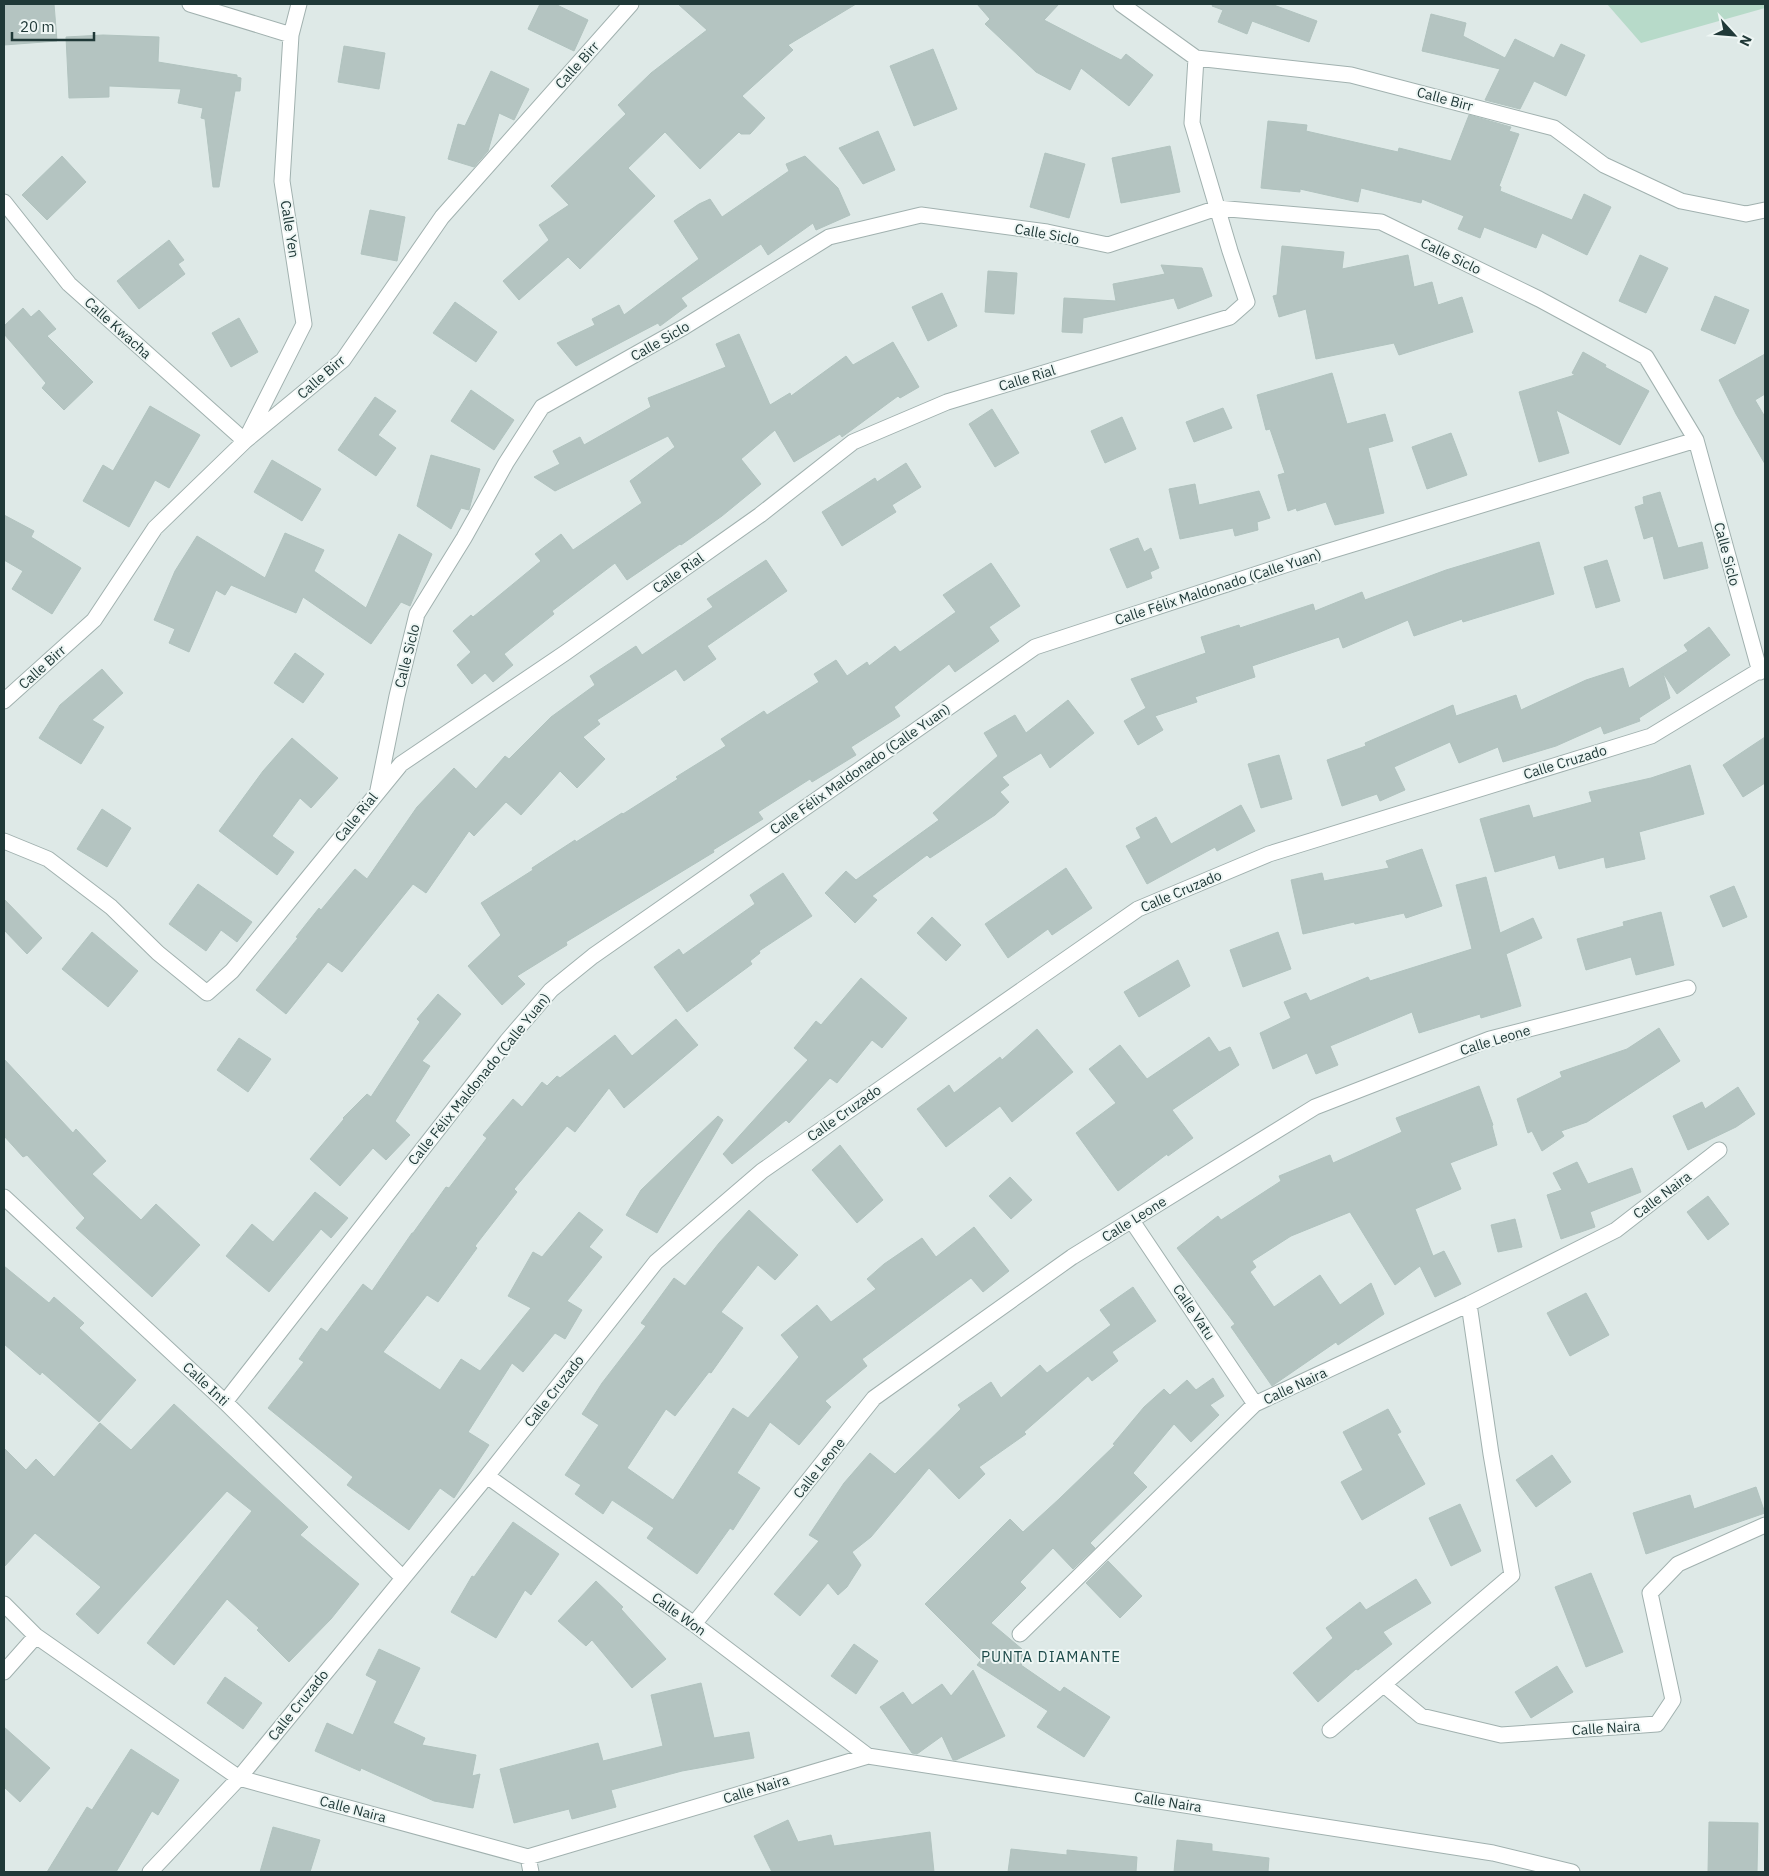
<svg xmlns="http://www.w3.org/2000/svg" width="1769" height="1876" font-family="'IBM Plex Sans',sans-serif">
	<style>
		.green { fill: #b7dac9 }
		.building { fill: #b4c4c1; stroke: #b1c3bf }
		.lines { fill: none; stroke-linecap: round; stroke-linejoin: round }
		.minor-casing { stroke: #a1b1af; stroke-width: 17 }
		.minor { stroke: #fff; stroke-width: 15 }
		.labels { text-anchor: middle; stroke-width: 4; stroke-linejoin: round; paint-order: stroke }
		.street-label { font-size: 14px; fill: #203938; stroke: #eef6f4 }
		.neighbourhood-label { font-size: 15px; letter-spacing: 1px; fill: #1d4a49; stroke: #eef6f4 }
	</style>
	<rect width="100%" height="100%" fill="#dee9e7"/>
	<!-- green -->
	<path class="green" d="M1607,4H1765V8L1641,43Z"/>
	<!-- building -->
	<path class="building" d="M4,4H54L57,41L4,45Z
		M540,4H555L588,20L574,51L528,29Z
		M678,4H856L788,45L793,50L742,96L765,118L750,134H741L739,132L700,169L665,132L628,168L655,196L580,269L568,257L519,300L503,281L549,240L539,225L569,205L551,186L626,114L618,105L651,73L707,30Z
		M977,4H1059L1044,20L1121,60L1126,54L1153,75L1129,106L1081,68L1070,90L1036,72L985,24L990,19Z
		M1213,4H1271L1317,21L1309,42L1252,21L1247,34L1218,22L1223,10L1212,6Z
		M1431,14L1466,23L1463,36L1505,58L1515,39L1554,58L1561,44L1585,55L1566,96L1534,81L1520,109L1485,100L1500,69L1422,51Z
		M103,35L159,37L158,62L237,75V77L241,78L240,91H235L219,187H213L205,119L201,118L203,108L178,103L181,89L109,86V97L69,98L66,37Z
		M344,46L385,53L379,89L338,82Z
		M933,49L957,109L914,126L890,66Z
		M491,71L529,89L514,120L499,113L488,151L474,167L448,159L458,124L465,126Z
		M1469,115L1511,127L1509,131L1519,134L1499,186L1501,187L1500,191L1572,220L1584,194L1611,207L1587,255L1542,233L1536,248L1484,227L1480,238L1458,229L1464,216L1422,199L1421,203L1361,188L1358,202L1300,189V192L1261,188L1268,121L1307,125L1306,131L1398,152L1399,148L1451,161Z
		M878,131L895,170L863,184L839,148Z
		M1170,146L1180,192L1121,203L1112,158Z
		M1045,153L1085,164L1069,218L1030,207Z
		M62,156L86,182L47,220L22,195Z
		M805,156L838,188L850,215L816,230L813,223L768,255L761,244L681,298L687,306L660,326L658,323L576,366L557,343L595,325L592,319L619,305L624,315L699,259L674,221L699,204L710,199L722,217L789,171L786,164Z
		M370,210L405,217L397,261L361,254Z
		M169,240L184,260L178,264L185,274L139,309L117,281Z
		M1282,246L1344,252L1342,269L1408,255L1414,287L1432,282L1438,305L1462,297L1473,332L1399,355L1394,343L1316,359L1306,309L1279,317L1273,296L1277,295Z
		M1640,255L1668,268L1646,313L1619,301Z
		M1161,265L1202,268L1212,296L1178,309L1174,298L1083,318L1082,333L1062,332L1064,298L1116,301L1113,284L1165,274Z
		M988,271L1017,273L1014,314L985,312Z
		M942,293L957,326L928,341L912,307Z
		M1715,296L1749,310L1735,344L1701,330Z
		M455,302L497,332L476,362L433,333Z
		M23,308L31,317L39,310L56,329L47,336L93,382L64,410L42,388L46,383L4,334V326Z
		M239,318L258,352L231,367L212,333Z
		M739,334L770,405L790,393L791,396L846,356L853,365L893,342L919,387L900,398L898,396L842,437L840,434L794,462L775,430L741,459L761,484L722,516L681,545L680,544L627,580L615,563L552,611L554,614L504,654L513,665L493,682L485,673L472,684L457,665L471,652L453,631L471,615L473,617L541,561L535,554L561,534L573,550L642,503L630,481L675,447L668,436L555,491L534,477L560,464L553,451L580,437L584,445L651,407L648,398L726,367L716,344Z
		M1583,352L1606,365L1605,367L1649,391L1620,445L1556,410L1569,453L1539,462L1519,392L1575,375L1572,373Z
		M1765,354V394L1755,400L1765,417V464L1736,414L1719,380Z
		M1332,373L1347,424L1385,414L1393,441L1368,448L1384,513L1335,525L1326,502L1297,511L1296,508L1288,511L1278,475L1285,473L1270,429L1266,430L1257,395Z
		M471,390L514,420L494,450L451,421Z
		M375,397L396,411L378,435L396,448L376,476L338,450Z
		M150,406L200,435L169,488L155,480L129,527L83,501L103,465L113,471Z
		M1223,408L1232,428L1194,442L1186,422Z
		M992,409L1019,453L995,467L969,424Z
		M1122,417L1136,449L1105,463L1091,431Z
		M1451,433L1467,475L1427,489L1412,447Z
		M431,455L480,469L469,510L461,508L451,529L417,506Z
		M272,460L321,489L302,521L254,492Z
		M906,463L921,487L892,505L896,512L842,546L822,512L875,478L877,482Z
		M1195,484L1199,505L1259,491L1270,518L1257,522L1258,530L1235,536L1233,528L1180,539L1169,489Z
		M1660,492L1678,548L1702,542L1708,568L1664,579L1653,536L1644,539L1635,507L1644,504L1643,497Z
		M4,515L34,531L31,537L81,568L52,614L12,589L23,571L4,560Z
		M285,533L324,550L314,571L366,608L399,534L432,554L410,606L401,602L371,644L303,597L296,613L231,585L225,595L216,590L189,652L169,643L175,629L154,620L175,571L197,536L265,578Z
		M1138,538L1144,552L1151,548L1159,568L1150,572L1152,578L1127,588L1110,549Z
		M1539,542L1554,594L1463,622L1462,619L1414,636L1408,620L1343,648L1339,637L1252,666L1255,677L1195,697L1197,702L1155,716L1163,730L1138,745L1124,721L1146,708L1131,679L1206,653L1201,637L1239,625L1240,628L1313,604L1315,611L1362,592L1365,600L1446,570Z
		M766,560L787,591L707,646L716,659L684,681L676,669L597,720L600,724L583,737L605,759L577,788L560,771L521,815L506,802L474,836L469,831L426,893L413,884L342,972L328,962L286,1014L256,990L298,938L296,937L319,908L321,910L355,869L367,879L417,807L454,768L476,789L505,756L509,759L551,717L595,685L590,676L636,646L642,655L713,607L707,599Z
		M1607,560L1620,601L1596,608L1584,567Z
		M991,563L1020,606L989,627L999,641L955,672L949,664L894,707L900,716L851,747L856,755L812,782L810,779L758,812L763,819L713,850L714,852L566,942L567,945L517,976L525,984L502,1005L468,966L501,935L481,903L533,870L532,868L575,840L576,842L622,813L623,814L678,779L676,777L726,746L721,739L764,711L767,715L819,682L814,674L836,660L847,676L867,662L869,666L895,646L900,652L956,612L943,595Z
		M1709,627L1730,655L1677,694L1663,673L1670,698L1639,718L1640,721L1604,734L1601,726L1556,746L1503,762L1498,747L1459,763L1450,742L1394,767L1405,790L1380,801L1377,794L1342,806L1327,760L1366,746L1365,743L1453,705L1456,716L1516,695L1521,710L1586,680L1623,668L1629,688L1688,651L1684,645Z
		M295,653L324,674L303,703L274,683Z
		M102,669L123,693L92,720L104,727L81,764L39,738L60,705Z
		M1068,700L1094,733L1050,768L1041,753L1002,777L1009,785L1000,792L1009,802L995,815L930,858L927,855L872,896L877,900L855,923L825,893L846,871L856,880L939,820L933,813L998,756L984,733L1015,715L1026,733Z
		M1765,737V783L1743,797L1723,765Z
		M292,738L338,778L311,808L300,798L272,836L294,852L277,875L219,831L263,771Z
		M1279,755L1292,799L1261,808L1248,764Z
		M1690,765L1704,814L1639,832L1645,859L1606,868L1604,857L1559,869L1555,855L1495,872L1480,819L1529,805L1533,818L1592,802L1589,792L1651,778Z
		M1241,805L1255,831L1217,851L1215,847L1147,884L1126,846L1141,838L1136,828L1156,817L1171,844Z
		M102,809L131,828L107,867L77,849Z
		M1422,849L1442,906L1406,918L1404,913L1355,924L1354,922L1303,934L1291,880L1322,873L1324,881L1389,868L1386,861Z
		M1066,868L1092,908L1052,935L1048,929L1008,958L985,924Z
		M783,873L812,916L759,951L760,953L750,961L752,964L687,1012L654,967L679,949L683,955L755,904L750,895Z
		M1486,877L1500,933L1533,918L1542,938L1506,954L1521,1006L1481,1018L1480,1014L1419,1033L1412,1012L1330,1046L1338,1065L1316,1074L1307,1053L1273,1069L1260,1033L1291,1018L1284,1002L1306,993L1310,1001L1368,977L1370,981L1472,949L1456,885Z
		M198,884L252,922L237,942L221,930L206,951L169,924Z
		M1734,886L1747,917L1723,927L1710,896Z
		M4,899L42,938L27,954L4,930Z
		M1661,912L1674,965L1636,975L1631,957L1586,970L1577,939L1624,926L1623,922Z
		M932,917L961,945L946,961L917,933Z
		M92,932L138,971L108,1007L62,969Z
		M1278,932L1291,969L1243,987L1230,950Z
		M1178,960L1190,986L1139,1017L1124,992Z
		M861,978L907,1018L882,1048L872,1040L837,1083L830,1078L789,1123L786,1120L732,1164L723,1154L808,1060L794,1048L816,1021L821,1025Z
		M438,994L461,1014L422,1061L430,1066L395,1121L410,1135L386,1160L373,1148L340,1186L310,1159L344,1119L343,1118L367,1094L371,1097L420,1022L417,1019Z
		M676,1019L698,1045L624,1108L609,1088L575,1132L567,1126L514,1189L517,1192L475,1246L477,1248L438,1302L427,1295L383,1352L440,1390L461,1359L480,1371L531,1308L508,1296L533,1252L542,1257L579,1212L603,1230L589,1247L602,1257L567,1301L582,1310L565,1339L555,1333L523,1372L512,1363L468,1432L489,1445L454,1498L440,1488L409,1530L347,1485L353,1477L268,1408L304,1362L299,1359L321,1328L327,1332L363,1284L372,1291L412,1233H413L446,1187L449,1188L487,1138L483,1135L513,1099L522,1107L542,1082L547,1086L557,1076L560,1078L615,1035L632,1056Z
		M1659,1028L1680,1061L1587,1122L1561,1131L1564,1136L1542,1151L1532,1131L1528,1133L1517,1099L1562,1077L1560,1072L1627,1049Z
		M1037,1029L1073,1072L1012,1122L1000,1106L946,1147L917,1109L949,1085L954,1093L1000,1057L1002,1060Z
		M1209,1037L1219,1052L1230,1047L1239,1065L1172,1110L1193,1138L1168,1156L1167,1154L1118,1191L1076,1133L1116,1103L1089,1069L1120,1045L1147,1079Z
		M239,1038L271,1059L248,1092L217,1070Z
		M4,1059L73,1133L76,1129L106,1161L92,1174L141,1220L156,1204L200,1245L152,1297L76,1228L85,1218L27,1155L23,1157L4,1136Z
		M1479,1086L1493,1125L1492,1126L1497,1145L1450,1163L1461,1189L1415,1209L1433,1256L1444,1251L1461,1284L1435,1297L1420,1266L1395,1285L1350,1212L1291,1236L1252,1261L1256,1267L1250,1272L1274,1307L1320,1275L1340,1305L1371,1283L1384,1314L1338,1345L1336,1342L1272,1386L1231,1327L1235,1324L1177,1248L1218,1216L1221,1220L1281,1181L1279,1176L1330,1155L1333,1163L1402,1132L1396,1118Z
		M1738,1087L1755,1114L1736,1127L1688,1150L1673,1116L1702,1102L1705,1109Z
		M718,1116L723,1120L657,1233L626,1215L641,1190Z
		M840,1145L883,1200L857,1223L812,1170Z
		M1577,1162L1588,1184L1632,1168L1641,1192L1590,1212L1595,1227L1561,1239L1547,1195L1562,1190L1553,1173Z
		M1010,1177L1032,1200L1011,1219L989,1196Z
		M315,1192L348,1218L331,1238L321,1229L269,1292L226,1256L252,1224L273,1242Z
		M1708,1196L1729,1224L1708,1240L1687,1212Z
		M749,1210L798,1255L775,1280L758,1265L721,1312L743,1328L711,1373L709,1372L675,1416L666,1409L627,1468L673,1500L733,1408L748,1418L799,1357L781,1335L817,1305L831,1322L876,1289L867,1279L884,1264L922,1238L936,1257L974,1227L1009,1271L983,1292L971,1278L862,1359L867,1366L825,1401L831,1407L799,1445L770,1422L737,1473L760,1488L733,1530L730,1528L697,1574L647,1538L654,1528L612,1500L603,1514L575,1494L581,1485L565,1475L599,1425L582,1414L602,1383L646,1326L641,1323L674,1278L685,1286L719,1243Z
		M1515,1219L1522,1247L1498,1252L1491,1225Z
		M4,1266L49,1303L54,1297L84,1323L79,1328L136,1380L99,1422L42,1372L40,1375L4,1344Z
		M1133,1287L1156,1321L1112,1352L1118,1361L1092,1381L1088,1376L1024,1432L1026,1434L979,1467L985,1474L959,1499L929,1468L871,1537L852,1552L861,1565L847,1587L838,1595L828,1583L800,1616L774,1594L819,1541L809,1535L844,1483L870,1453L895,1474L961,1409L958,1405L991,1382L1001,1398L1040,1365L1047,1373L1111,1325L1100,1310Z
		M1586,1293L1609,1335L1570,1356L1547,1313Z
		M1213,1378L1224,1396L1210,1405L1219,1415L1191,1442L1174,1424L1133,1473L1147,1487L1090,1543L1095,1548L1073,1569L1053,1548L1020,1582L1026,1588L991,1623L1029,1655L1021,1665L1060,1692L1064,1687L1110,1717L1084,1757L1037,1727L1048,1711L977,1665L981,1660L925,1604L1010,1519L1023,1532L1059,1499L1115,1445L1113,1444L1144,1407L1164,1389L1170,1395L1187,1380L1196,1390Z
		M174,1404L308,1527L300,1535L359,1584L331,1619L289,1662L257,1630L259,1628L227,1599L174,1665L147,1643L252,1511L227,1491L98,1634L76,1614L101,1587L35,1533L4,1567V1448L26,1470L36,1459L54,1477L100,1423L131,1450Z
		M1388,1409L1401,1432L1397,1434L1425,1484L1362,1520L1341,1482L1363,1470L1343,1432Z
		M1552,1455L1571,1482L1536,1507L1516,1480Z
		M1756,1487L1765,1513L1646,1554L1633,1513L1690,1495L1694,1509Z
		M1460,1504L1481,1551L1451,1566L1429,1518Z
		M513,1522L559,1554L531,1595L525,1590L496,1638L451,1612L472,1576L474,1577Z
		M1108,1561L1142,1596L1120,1618L1086,1583Z
		M1591,1573L1623,1652L1586,1667L1555,1587Z
		M1416,1579L1431,1603L1383,1632L1392,1644L1358,1670L1356,1669L1318,1702L1293,1673L1333,1638L1326,1628L1360,1602L1366,1610Z
		M596,1581L623,1607L621,1609L666,1659L632,1688L592,1640L586,1646L558,1621Z
		M854,1644L878,1661L856,1694L831,1676Z
		M379,1649L420,1668L393,1723L425,1738L422,1745L476,1755L472,1776L480,1774L473,1808L434,1801L361,1768L360,1771L315,1751L327,1723L353,1735L377,1681L366,1675Z
		M1557,1666L1573,1692L1531,1718L1515,1692Z
		M973,1670L1005,1736L956,1760H953L942,1736L917,1754L912,1753L880,1707L903,1692L912,1705L942,1684L951,1696Z
		M225,1677L262,1703L243,1729L207,1703Z
		M701,1683L714,1738L749,1732L754,1758L682,1771L611,1790L616,1807L572,1819L569,1809L514,1823L500,1769L598,1743L603,1761L663,1746L651,1695Z
		M4,1727L50,1768L20,1802L4,1787Z
		M131,1749L179,1780L158,1815L152,1811L116,1872H47L87,1807L92,1810Z
		M788,1820L798,1842L831,1835L834,1846L930,1832L934,1872H772L754,1836Z
		M1709,1822L1758,1823L1757,1872H1708Z
		M273,1827L320,1840L310,1872H260Z
		M1177,1840L1212,1844V1851L1269,1858L1268,1872H1174Z
		M1011,1849L1067,1855V1850L1137,1857L1136,1872H1008Z"/>
	<g class="lines">
		<defs>
			<path id="minor" d="M190,4L291,35
				M1121,4L1196,58L1351,75L1554,128L1604,165L1681,201L1746,214L1765,210
				M4,202L69,284L245,441L304,324L282,181L291,35L299,4
				M4,701L94,620L155,528L245,441L343,360L442,217L631,4
				M378,790L397,696L417,614L464,538L506,463L542,407L684,327L829,237L921,215L1047,232L1108,245L1217,208L1381,222L1539,299L1646,357L1696,440L1760,672
				M4,841L48,859L111,907L158,953L207,993L232,971L401,764L565,653L760,515L853,442L947,402L1230,317L1247,302L1230,251L1192,123L1196,58
				M4,1197L225,1402L403,1578
				M1132,1221L1255,1404
				M225,1402L507,1041L551,990L593,956L1035,647L1300,560L1696,440
				M487,1476L694,1624L868,1756
				M4,1604L36,1636L239,1778L528,1857L868,1756L1493,1853L1572,1872
				M694,1624L874,1398L1072,1257L1315,1107L1490,1039L1688,988
				M1020,1634L1255,1404L1469,1304L1616,1230L1719,1150
				M4,1672L36,1636
				M1384,1685L1421,1716L1501,1735L1657,1724L1673,1700L1650,1593L1678,1564L1765,1525
				M1330,1730L1512,1575L1491,1454L1469,1304
				M528,1857L531,1872
				M150,1872L239,1778L487,1476L656,1262L762,1171L1138,909L1269,854L1651,736L1765,667"/>
		</defs>
		<!-- minor casing -->
		<use href="#minor" class="minor-casing"/>
		<!-- minor -->
		<use href="#minor" class="minor"/>
	</g>
	<g class="labels">
		<!-- street labels -->
		<g class="street-label">
			<text transform="translate(577 65) rotate(-48)" y="5">Calle Birr</text>
			<text transform="translate(1445 99) rotate(15)" y="5">Calle Birr</text>
			<text transform="translate(290 229) rotate(81)" y="5">Calle Yen</text>
			<text transform="translate(1047 234) rotate(10)" y="5">Calle Siclo</text>
			<text transform="translate(1451 256) rotate(26)" y="5">Calle Siclo</text>
			<text transform="translate(118 328) rotate(42)" y="5">Calle Kwacha</text>
			<text transform="translate(660 341) rotate(-30)" y="5">Calle Siclo</text>
			<text transform="translate(321 377) rotate(-41)" y="5">Calle Birr</text>
			<text transform="translate(1027 378) rotate(-17)" y="5">Calle Rial</text>
			<text transform="translate(1727 554) rotate(75)" y="5">Calle Siclo</text>
			<text transform="translate(678 573) rotate(-35)" y="5">Calle Rial</text>
			<text transform="translate(1218 587) rotate(-18)" y="5">Calle Félix Maldonado (Calle Yuan)</text>
			<text transform="translate(407 656) rotate(-76)" y="5">Calle Siclo</text>
			<text transform="translate(42 667) rotate(-42)" y="5">Calle Birr</text>
			<text transform="translate(1565 762) rotate(-17)" y="5">Calle Cruzado</text>
			<text transform="translate(860 769) rotate(-35)" y="5">Calle Félix Maldonado (Calle Yuan)</text>
			<text transform="translate(356 817) rotate(-51)" y="5">Calle Rial</text>
			<text transform="translate(1181 891) rotate(-23)" y="5">Calle Cruzado</text>
			<text transform="translate(1495 1040) rotate(-17)" y="5">Calle Leone</text>
			<text transform="translate(479 1079) rotate(-51)" y="5">Calle Félix Maldonado (Calle Yuan)</text>
			<text transform="translate(844 1113) rotate(-35)" y="5">Calle Cruzado</text>
			<text transform="translate(1662 1195) rotate(-37)" y="5">Calle Naira</text>
			<text transform="translate(1134 1219) rotate(-32)" y="5">Calle Leone</text>
			<text transform="translate(1194 1312) rotate(56)" y="5">Calle Vatu</text>
			<text transform="translate(206 1384) rotate(43)" y="5">Calle Inti</text>
			<text transform="translate(1295 1386) rotate(-25)" y="5">Calle Naira</text>
			<text transform="translate(554 1391) rotate(-52)" y="5">Calle Cruzado</text>
			<text transform="translate(819 1468) rotate(-51)" y="5">Calle Leone</text>
			<text transform="translate(679 1614) rotate(36)" y="5">Calle Won</text>
			<text transform="translate(298 1705) rotate(-51)" y="5">Calle Cruzado</text>
			<text transform="translate(1606 1728) rotate(-4)" y="5">Calle Naira</text>
			<text transform="translate(756 1789) rotate(-17)" y="5">Calle Naira</text>
			<text transform="translate(1168 1802) rotate(9)" y="5">Calle Naira</text>
			<text transform="translate(353 1809) rotate(15)" y="5">Calle Naira</text>
		</g>
		<!-- neighbourhood labels -->
		<g class="neighbourhood-label">
			<text x="1051" y="1662">PUNTA DIAMANTE</text>
		</g>
	</g>
	<!-- border -->
	<rect width="1769" height="1876" fill="none" stroke="#203938" stroke-width="10"/>
	<!-- north arrow -->
	<g transform="translate(1734 35) rotate(116)" stroke="#eef6f4" stroke-width="4" paint-order="stroke">
	<path d="M0-4L9 19L0 12L-9 19Z" fill="#203938"/>
	<text y="-8" font-size="14" font-weight="bold" text-anchor="middle" fill="#203938">N</text>
	</g>
	<!-- scale -->
	<path d="M12 32v8h82v-8" fill="none" stroke="#203938" stroke-width="2.5"/>
	<text x="20" y="32" font-size="15" fill="#203938" stroke="#eef6f4" stroke-width="4" paint-order="stroke">20 m</text>
</svg>
